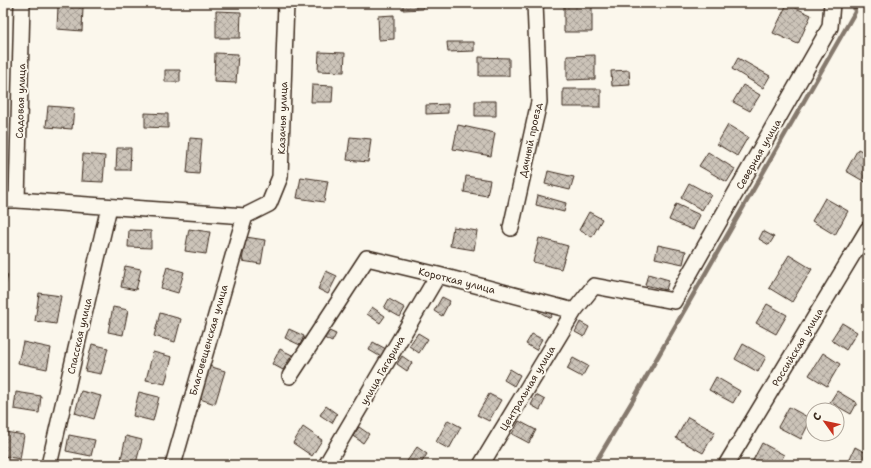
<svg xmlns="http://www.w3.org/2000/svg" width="871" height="468" font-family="'Shantell Sans',sans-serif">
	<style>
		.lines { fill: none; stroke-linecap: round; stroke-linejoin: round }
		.stream { stroke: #85796d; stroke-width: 4.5 }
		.building { fill: url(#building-cross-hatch); stroke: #3b2a1e }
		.minor-casing { stroke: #3b2a1e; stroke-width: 18 }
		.minor { stroke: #fbf7ec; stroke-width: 15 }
		.labels { text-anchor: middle; stroke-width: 4; stroke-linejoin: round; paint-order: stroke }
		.street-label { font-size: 10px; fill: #3b2a1e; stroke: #fbf7ec }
	</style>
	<defs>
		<pattern id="building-cross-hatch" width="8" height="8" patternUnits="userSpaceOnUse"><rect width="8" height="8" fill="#ccc4b9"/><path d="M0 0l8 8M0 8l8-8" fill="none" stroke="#a79f96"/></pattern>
	</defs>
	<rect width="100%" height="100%" fill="#fbf7ec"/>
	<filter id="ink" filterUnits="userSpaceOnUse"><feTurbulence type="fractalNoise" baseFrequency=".025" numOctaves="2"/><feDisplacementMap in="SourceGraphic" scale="8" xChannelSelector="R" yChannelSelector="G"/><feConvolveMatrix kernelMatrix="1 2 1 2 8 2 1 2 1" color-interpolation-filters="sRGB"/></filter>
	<g filter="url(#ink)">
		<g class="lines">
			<!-- stream -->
			<path class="stream" d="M594,465L633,400L855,12L854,3"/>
		</g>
		<!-- building -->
		<path class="building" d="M403,3H423V9L403,10Z
			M564,3H592V32H564Z
			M787,4L811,15L798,44L773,33Z
			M58,6L83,7L82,31L57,29Z
			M216,11L241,12L240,38H216Z
			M394,15V39L379,40L378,16Z
			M447,42H474V51L448,52Z
			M319,52L345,53L344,72L318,71Z
			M215,53L238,54L236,83L214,82Z
			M595,55V79L567,80V56Z
			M479,57L509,58V76H479Z
			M738,58L770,76L763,88L732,69Z
			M165,70H180V82H165Z
			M629,70L630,85L612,86L611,71Z
			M312,85L333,86L332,102H311Z
			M743,85L760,95L750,111L733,102Z
			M563,89H601V107H563Z
			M475,101H496V116H475Z
			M448,104V113L426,114V105Z
			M48,106L74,108L72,129L46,127Z
			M145,113L168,114V128L145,127Z
			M458,125L495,133L491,156L453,149Z
			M728,125L748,137L737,156L717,144Z
			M350,137L371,139L368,162L347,160Z
			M190,138L202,139L199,174L187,173Z
			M117,148H131L130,170H116Z
			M858,149L868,154V177L865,182L846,171Z
			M708,152L735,169L727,182L699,166Z
			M83,154L105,156L103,182L81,181Z
			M548,171L574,177L570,190L545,184Z
			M466,176L490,180L487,196L464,192Z
			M301,177L328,181L324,202L297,198Z
			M689,183L711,195L702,210L681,198Z
			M538,195L566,203L564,212L536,205Z
			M825,198L848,211L835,235L812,221Z
			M676,204L700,215L693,230L669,220Z
			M589,212L602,219L592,237L579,230Z
			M453,227L477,231L474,250L450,246Z
			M189,229L210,232L206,254L185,251Z
			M129,230L151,231V248L128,247Z
			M763,231L774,237L769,245L759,239Z
			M246,237L265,240L261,264L242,261Z
			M539,238L568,246L561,269L533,262Z
			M658,245L686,251L683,264L655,258Z
			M789,255L812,269L792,302L769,288Z
			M125,266L141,269L136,290L121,287Z
			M167,267L184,272L178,293L161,288Z
			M326,271L337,276L328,294L318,289Z
			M3,274L8,275L3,294Z
			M648,274L669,280L666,290L645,285Z
			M39,293L61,296L56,324L35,321Z
			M442,297L450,301L442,316L434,311Z
			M389,299L405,308L400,317L384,308Z
			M767,304L787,315L776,334L756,323Z
			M113,307L128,310L123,335L108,332Z
			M372,307L385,316L380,323L367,314Z
			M540,308L552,314L550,318L538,311Z
			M160,313L181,319L175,342L154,336Z
			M580,322L589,327L584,337L575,332Z
			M842,323L857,332L846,350L831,340Z
			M289,329L304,336L300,345L285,338Z
			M327,330L336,334L332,342L324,338Z
			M418,333L428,339L419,353L409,346Z
			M532,334L542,339L536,350L526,344Z
			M23,342L51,348L47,369L18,363Z
			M373,342L386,349L381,357L369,350Z
			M92,344L108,348L101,374L85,371Z
			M743,344L766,357L758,372L735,359Z
			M280,349L292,355L283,370L272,364Z
			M153,352L172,357L165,384L146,380Z
			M823,353L840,364L827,386L809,375Z
			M402,356L412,363L407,371L397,364Z
			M573,358L588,366L582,377L567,369Z
			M209,366L225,371L215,404L200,399Z
			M510,369L520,375L514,386L504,380Z
			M716,377L740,391L733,403L709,390Z
			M81,391L101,396L94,419L75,413Z
			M837,391L857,403L851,414L830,402Z
			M16,392L41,396L39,413L14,409Z
			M139,392L159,397L153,421L133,416Z
			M489,394L501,400L489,421L477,415Z
			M536,395L545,400L540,410L531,405Z
			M326,406L337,414L332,423L320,415Z
			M789,407L811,419L801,439L778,427Z
			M688,417L715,432L703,453L676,438Z
			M448,420L461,427L449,449L436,442Z
			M519,421L536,430L529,443L512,434Z
			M303,427L322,440L312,456L293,443Z
			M359,427L369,434L363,443L353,436Z
			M5,432L24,435L20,459L3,456V444Z
			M69,435L95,440L91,456L66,451Z
			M126,436L142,440L136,463L121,459Z
			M762,443L784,455L779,465H753L751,464Z
			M417,447L427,454L420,465H407L405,464Z
			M855,447L868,454V465H847Z"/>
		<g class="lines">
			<defs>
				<path id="minor" d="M3,200H17L245,216
					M17,200L22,3
					M245,216L269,204L280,177L286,3
					M511,228L539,102L535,3
					M290,376L367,258L438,275L574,311L594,286L674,301L830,27L832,3
					M49,465L109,207
					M173,465L238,239L245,216
					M326,465L438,275
					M481,465L574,311
					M726,465L868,229"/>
			</defs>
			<!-- minor casing -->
			<use href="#minor" class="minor-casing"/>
			<!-- minor -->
			<use href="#minor" class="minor"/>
		</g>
	</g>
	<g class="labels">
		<!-- street labels -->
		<g class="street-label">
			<text transform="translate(20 101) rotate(-88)" y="4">Садовая улица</text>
			<text transform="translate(282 118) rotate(-88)" y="4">Казачья улица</text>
			<text transform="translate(530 140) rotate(-78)" y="4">Дачный проезд</text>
			<text transform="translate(758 154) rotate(-60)" y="4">Северная улица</text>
			<text transform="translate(457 280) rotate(14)" y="4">Короткая улица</text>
			<text transform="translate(79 336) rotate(-77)" y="4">Спасская улица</text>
			<text transform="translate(208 340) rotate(-74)" y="4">Благовещенская улица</text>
			<text transform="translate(797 347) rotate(-59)" y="4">Российская улица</text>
			<text transform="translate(382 370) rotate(-60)" y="4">улица Гагарина</text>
			<text transform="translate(527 388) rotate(-59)" y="4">Центральная улица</text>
		</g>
	</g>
	<!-- margin -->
	<rect width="871" height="468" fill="none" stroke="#fbf7ec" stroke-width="16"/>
	<rect x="8" y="8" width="855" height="452" fill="none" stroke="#3b2a1e" stroke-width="1.5" filter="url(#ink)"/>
	<!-- north arrow -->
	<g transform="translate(825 422) rotate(303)"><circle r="19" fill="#fbf7ec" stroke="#aea59a"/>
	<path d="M0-3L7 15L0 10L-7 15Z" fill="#c8321e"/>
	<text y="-6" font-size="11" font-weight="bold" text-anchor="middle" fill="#3b2a1e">С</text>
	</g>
</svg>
